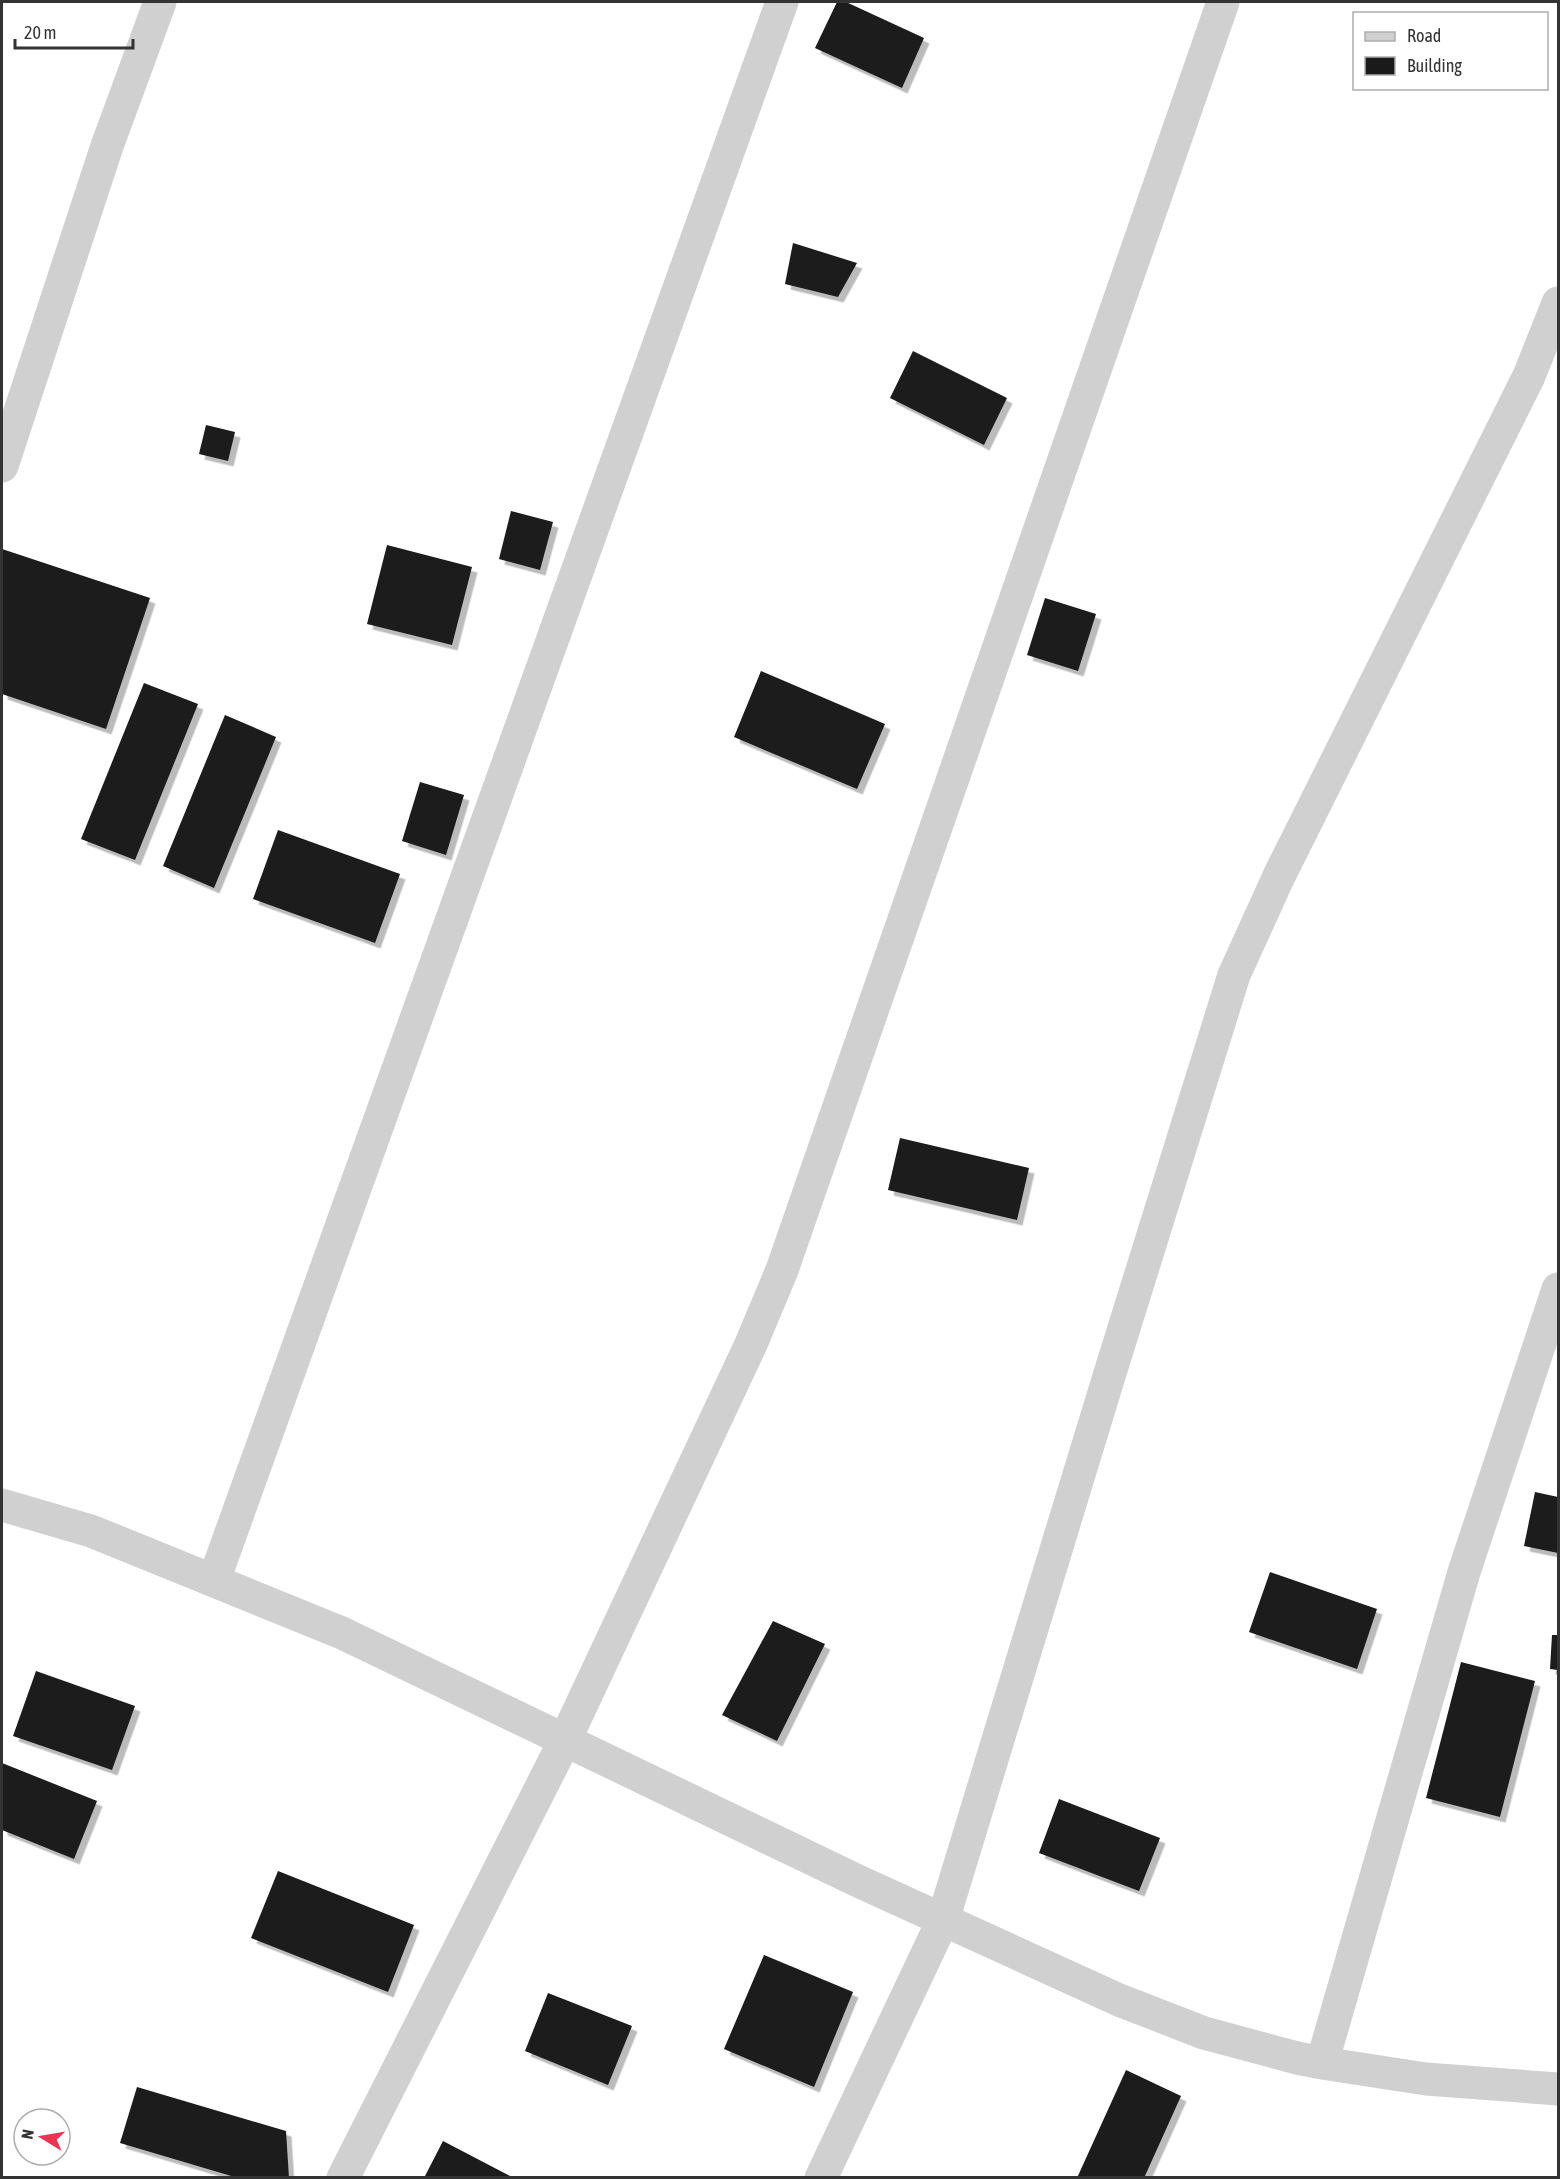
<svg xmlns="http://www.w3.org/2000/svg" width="1560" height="2179" font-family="'Asap Condensed',sans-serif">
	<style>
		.building { fill: #1a1a1a; filter: url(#shadow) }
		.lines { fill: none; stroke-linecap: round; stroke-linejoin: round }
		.minor { stroke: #d0d0d0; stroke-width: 33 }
	</style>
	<defs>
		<filter id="shadow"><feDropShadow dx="5.5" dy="5.5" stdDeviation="0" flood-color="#0004"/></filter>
	</defs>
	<rect width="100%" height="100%" fill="#fff"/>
	<!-- building -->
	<path class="building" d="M837,2H846L924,38L902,88L815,48Z
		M793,243L857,263L838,297L785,284Z
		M913,351L1007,398L984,445L890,398Z
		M206,425L235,432L228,461L199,454Z
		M511,511L553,522L540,570L499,559Z
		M387,545L472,567L452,645L367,624Z
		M2,549L150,598L106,729L2,694Z
		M1045,598L1096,614L1078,671L1027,655Z
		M761,671L885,724L857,789L734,737Z
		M144,683L198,704L135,860L81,839Z
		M225,715L276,737L214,888L163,866Z
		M420,782L464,795L446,855L402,841Z
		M278,830L400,874L375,943L253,899Z
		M900,1138L1029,1168L1017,1220L888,1190Z
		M1535,1492L1558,1497V1553L1524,1546Z
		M1270,1572L1377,1609L1357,1669L1249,1632Z
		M773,1621L825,1644L777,1741L722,1715Z
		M1552,1635H1558V1670L1550,1669Z
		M1461,1662L1535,1681L1500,1817L1426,1798Z
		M36,1671L135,1706L112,1770L13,1736Z
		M2,1763L97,1801L74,1859L2,1830Z
		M1059,1799L1160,1838L1139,1891L1039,1853Z
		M278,1871L414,1925L388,1992L251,1938Z
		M764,1955L853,1992L814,2087L724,2049Z
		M548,1993L632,2026L608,2085L525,2051Z
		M1126,2070L1181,2096L1144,2178H1077Z
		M137,2087L286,2131L289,2178H238L120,2143Z
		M443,2141L514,2178H424Z"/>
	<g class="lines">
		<!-- minor -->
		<path class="minor" d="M2,466L107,146L160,2
			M2,1505L91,1531L342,1633L858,1881L1119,2000L1204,2033L1297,2058L1322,2063L1426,2079L1558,2089
			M214,1580L782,2
			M1322,2063L1464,1572L1558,1289
			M343,2178L565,1740L751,1344L782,1270L1223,2
			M821,2178L943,1920L1110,1373L1234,975L1279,876L1529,376L1558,303"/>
	</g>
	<!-- border -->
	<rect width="1560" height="2179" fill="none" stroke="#333333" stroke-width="6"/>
	<!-- legend -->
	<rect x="1353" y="12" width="195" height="78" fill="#ffffff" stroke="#adadad" stroke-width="1.5"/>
	<rect x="1365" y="32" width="30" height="9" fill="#d0d0d0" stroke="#adadad" stroke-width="1.5"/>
	<text x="1407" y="42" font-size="18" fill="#333333">Road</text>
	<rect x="1365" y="57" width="30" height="18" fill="#1a1a1a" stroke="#adadad" stroke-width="1.5"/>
	<text x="1407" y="72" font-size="18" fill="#333333">Building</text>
	<!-- north arrow -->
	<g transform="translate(42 2137) rotate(281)"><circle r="28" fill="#ffffff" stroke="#adadad" stroke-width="1.5"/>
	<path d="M0-4.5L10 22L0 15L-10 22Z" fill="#eb3452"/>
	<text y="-9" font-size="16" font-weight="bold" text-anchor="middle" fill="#333333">N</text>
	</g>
	<!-- scale -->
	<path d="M15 39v9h118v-9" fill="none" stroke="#333333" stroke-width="3"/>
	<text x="24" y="39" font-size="18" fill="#333333" stroke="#ffffff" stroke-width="4.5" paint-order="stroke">20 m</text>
</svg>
